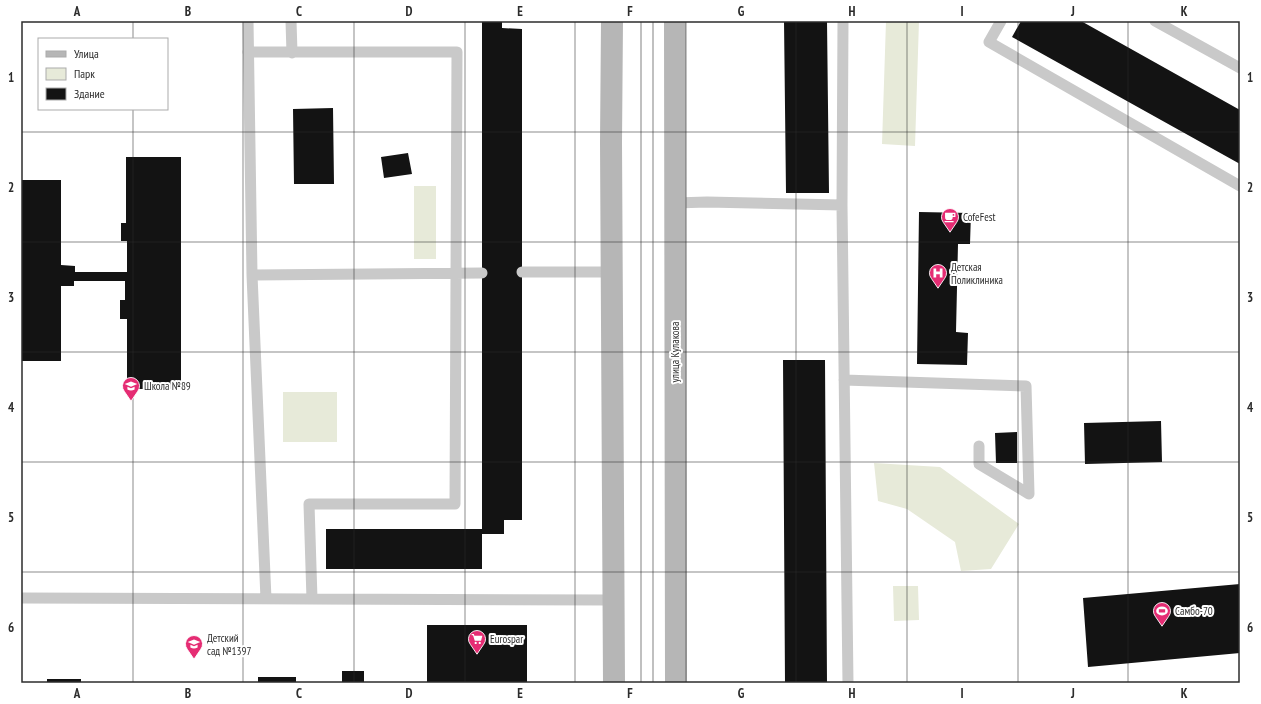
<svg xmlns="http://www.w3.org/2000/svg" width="1261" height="704" font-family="'PT Sans Narrow',sans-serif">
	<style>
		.green { fill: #e7ead9 }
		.building { fill: #131313 }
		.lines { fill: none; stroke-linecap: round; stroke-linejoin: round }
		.service { stroke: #c9c9c9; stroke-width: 11 }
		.secondary { stroke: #b6b6b6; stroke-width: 22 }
		.tram { stroke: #818181; stroke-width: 1 }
		.grid { fill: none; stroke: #2c2c2c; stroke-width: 1; stroke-opacity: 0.55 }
		.labels { text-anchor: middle; stroke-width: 4; stroke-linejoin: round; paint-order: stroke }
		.poi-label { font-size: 11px; fill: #2c2c2c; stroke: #fff; text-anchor: start }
		.street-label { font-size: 11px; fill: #2c2c2c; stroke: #fff }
		.neatline { fill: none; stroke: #2c2c2c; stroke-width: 1.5 }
		.grid-label { font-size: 13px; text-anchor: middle; font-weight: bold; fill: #2c2c2c }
	</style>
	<rect width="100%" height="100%" fill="#fff"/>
	<!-- green -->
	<path class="green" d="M886,21H919L915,146L882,144Z
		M414,186H436V259H414Z
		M283,392H337V442H283Z
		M874,463L940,467L1019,524L991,569L961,571L955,542L907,509L878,501Z
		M893,586H918L919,620L894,621Z"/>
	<!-- building -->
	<path class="building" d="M482,21H502V28L522,29V520H504V534H482V569H326V529H482Z
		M784,21H827L829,193H786Z
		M1021,21H1081L1240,110V164L1012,37Z
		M333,108L334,184H294L293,109Z
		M408,153L412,174L384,178L381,157Z
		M126,157H181V389H127V319H120V300H125V281H74V286H61V361H21V180H61V265L75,266V272H127V241H121V223H126Z
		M919,212L971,213L970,244H958L956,332L968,333L967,365L917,364Z
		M783,360H825L827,683H785Z
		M1161,421L1162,462L1085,464L1084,423Z
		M1017,432V463H996L995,433Z
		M1240,584V653L1088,667L1083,598Z
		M427,625H527V683H427Z
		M342,671H364V683H342Z
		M258,677H296V683H258Z
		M47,679H81V683H47Z"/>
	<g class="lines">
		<!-- service -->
		<path class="service" d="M248,21L252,275L266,599
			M291,21L292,53
			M843,21L842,205L848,683
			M1001,21L989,42L1240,186
			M1155,21L1240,68
			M248,52H457L455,504H309L312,599L613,600
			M675,203L707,202L842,205
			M522,272H612
			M252,275L482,273
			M844,380L1026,386L1029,494L979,464V446
			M21,598L312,599"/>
		<!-- secondary -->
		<path class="secondary" d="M612,21L611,142L614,683
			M675,21L676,683"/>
		<!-- tram -->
		<path class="tram" d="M641,683V21
			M653,683V21"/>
	</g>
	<!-- grid -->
	<path class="grid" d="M133,21V39M243,21V683M354,21V683M465,21V683M575,21V683M686,21V683M796,21V683M907,21V683M1018,21V683M1128,21V683M133,109V683M21,132H1240M21,242H1240M21,352H1240M21,462H1240M21,572H1240"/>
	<!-- icons -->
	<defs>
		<symbol id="cafe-pin" viewBox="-11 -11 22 30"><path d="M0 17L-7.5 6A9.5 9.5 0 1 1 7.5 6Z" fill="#e52c73" stroke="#fff"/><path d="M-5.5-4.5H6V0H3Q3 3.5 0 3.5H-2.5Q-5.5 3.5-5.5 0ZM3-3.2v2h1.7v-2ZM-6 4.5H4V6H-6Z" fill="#fff"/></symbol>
		<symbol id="hospital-pin" viewBox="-11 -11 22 30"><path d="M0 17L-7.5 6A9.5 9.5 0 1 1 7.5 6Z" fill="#e52c73" stroke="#fff"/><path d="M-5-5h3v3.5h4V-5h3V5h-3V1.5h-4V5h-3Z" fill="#fff"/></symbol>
		<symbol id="school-pin" viewBox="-11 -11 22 30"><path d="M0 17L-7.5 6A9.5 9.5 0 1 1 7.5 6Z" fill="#e52c73" stroke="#fff"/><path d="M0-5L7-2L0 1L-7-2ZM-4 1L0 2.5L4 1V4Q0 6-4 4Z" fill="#fff"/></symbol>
		<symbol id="stadium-pin" viewBox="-11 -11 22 30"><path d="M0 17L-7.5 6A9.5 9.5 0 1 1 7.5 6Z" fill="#e52c73" stroke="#fff"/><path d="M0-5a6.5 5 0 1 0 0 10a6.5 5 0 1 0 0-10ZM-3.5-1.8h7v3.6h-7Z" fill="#fff"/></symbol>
		<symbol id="supermarket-pin" viewBox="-11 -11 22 30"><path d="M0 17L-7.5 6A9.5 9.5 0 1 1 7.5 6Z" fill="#e52c73" stroke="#fff"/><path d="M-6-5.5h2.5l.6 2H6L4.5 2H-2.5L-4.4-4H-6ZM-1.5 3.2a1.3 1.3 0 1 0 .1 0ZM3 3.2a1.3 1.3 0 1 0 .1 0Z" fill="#fff"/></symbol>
	</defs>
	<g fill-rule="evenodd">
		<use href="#cafe-pin" x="940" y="207" width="20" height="27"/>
		<use href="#hospital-pin" x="928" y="263" width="20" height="27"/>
		<use href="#school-pin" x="121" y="376" width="20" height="27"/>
		<use href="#stadium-pin" x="1152" y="601" width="20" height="27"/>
		<use href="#supermarket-pin" x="467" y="629" width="20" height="27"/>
		<use href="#school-pin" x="184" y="634" width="20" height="27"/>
	</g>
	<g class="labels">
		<!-- poi labels -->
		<g class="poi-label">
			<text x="963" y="221">CofeFest</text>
			<text x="951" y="271">Детская<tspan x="951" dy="13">Поликлиника</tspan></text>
			<text x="144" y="390">Школа №89</text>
			<text x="1175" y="615">Самбо-70</text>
			<text x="207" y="642">Детский<tspan x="207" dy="13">сад №1397</tspan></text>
			<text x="490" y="643">Eurospar</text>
		</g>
		<!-- street labels -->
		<g class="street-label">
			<text transform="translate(675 352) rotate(-90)" y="4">улица Кулакова</text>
		</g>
	</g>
	<!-- border -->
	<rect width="1261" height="704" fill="none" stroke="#ffffff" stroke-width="44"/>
	<!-- legend -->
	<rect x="38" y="38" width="130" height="72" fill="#ffffff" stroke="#ababab"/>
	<rect x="46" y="51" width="20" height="6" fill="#b6b6b6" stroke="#ababab"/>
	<text x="74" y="58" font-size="12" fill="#2c2c2c">Улица</text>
	<rect x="46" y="68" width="20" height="12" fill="#e7ead9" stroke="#ababab"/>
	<text x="74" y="78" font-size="12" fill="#2c2c2c">Парк</text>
	<rect x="46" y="88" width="20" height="12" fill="#131313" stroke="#ababab"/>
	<text x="74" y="98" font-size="12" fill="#2c2c2c">Здание</text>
	<rect x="22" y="22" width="1217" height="660" class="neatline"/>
	<g class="grid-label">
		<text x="77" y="16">A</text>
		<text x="188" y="16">B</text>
		<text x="299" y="16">C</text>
		<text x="409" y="16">D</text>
		<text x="520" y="16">E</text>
		<text x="630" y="16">F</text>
		<text x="741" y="16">G</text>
		<text x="852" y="16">H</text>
		<text x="962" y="16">I</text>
		<text x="1073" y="16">J</text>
		<text x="1184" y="16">K</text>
		<text x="11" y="82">1</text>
		<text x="1250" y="82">1</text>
		<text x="11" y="192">2</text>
		<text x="1250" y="192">2</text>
		<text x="11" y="302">3</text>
		<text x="1250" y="302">3</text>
		<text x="11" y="412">4</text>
		<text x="1250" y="412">4</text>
		<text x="11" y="522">5</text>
		<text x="1250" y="522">5</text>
		<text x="11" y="632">6</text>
		<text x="1250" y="632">6</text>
		<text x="77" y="698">A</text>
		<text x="188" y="698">B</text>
		<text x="299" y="698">C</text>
		<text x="409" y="698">D</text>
		<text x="520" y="698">E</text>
		<text x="630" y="698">F</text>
		<text x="741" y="698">G</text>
		<text x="852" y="698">H</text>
		<text x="962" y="698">I</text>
		<text x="1073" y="698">J</text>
		<text x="1184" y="698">K</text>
	</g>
</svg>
